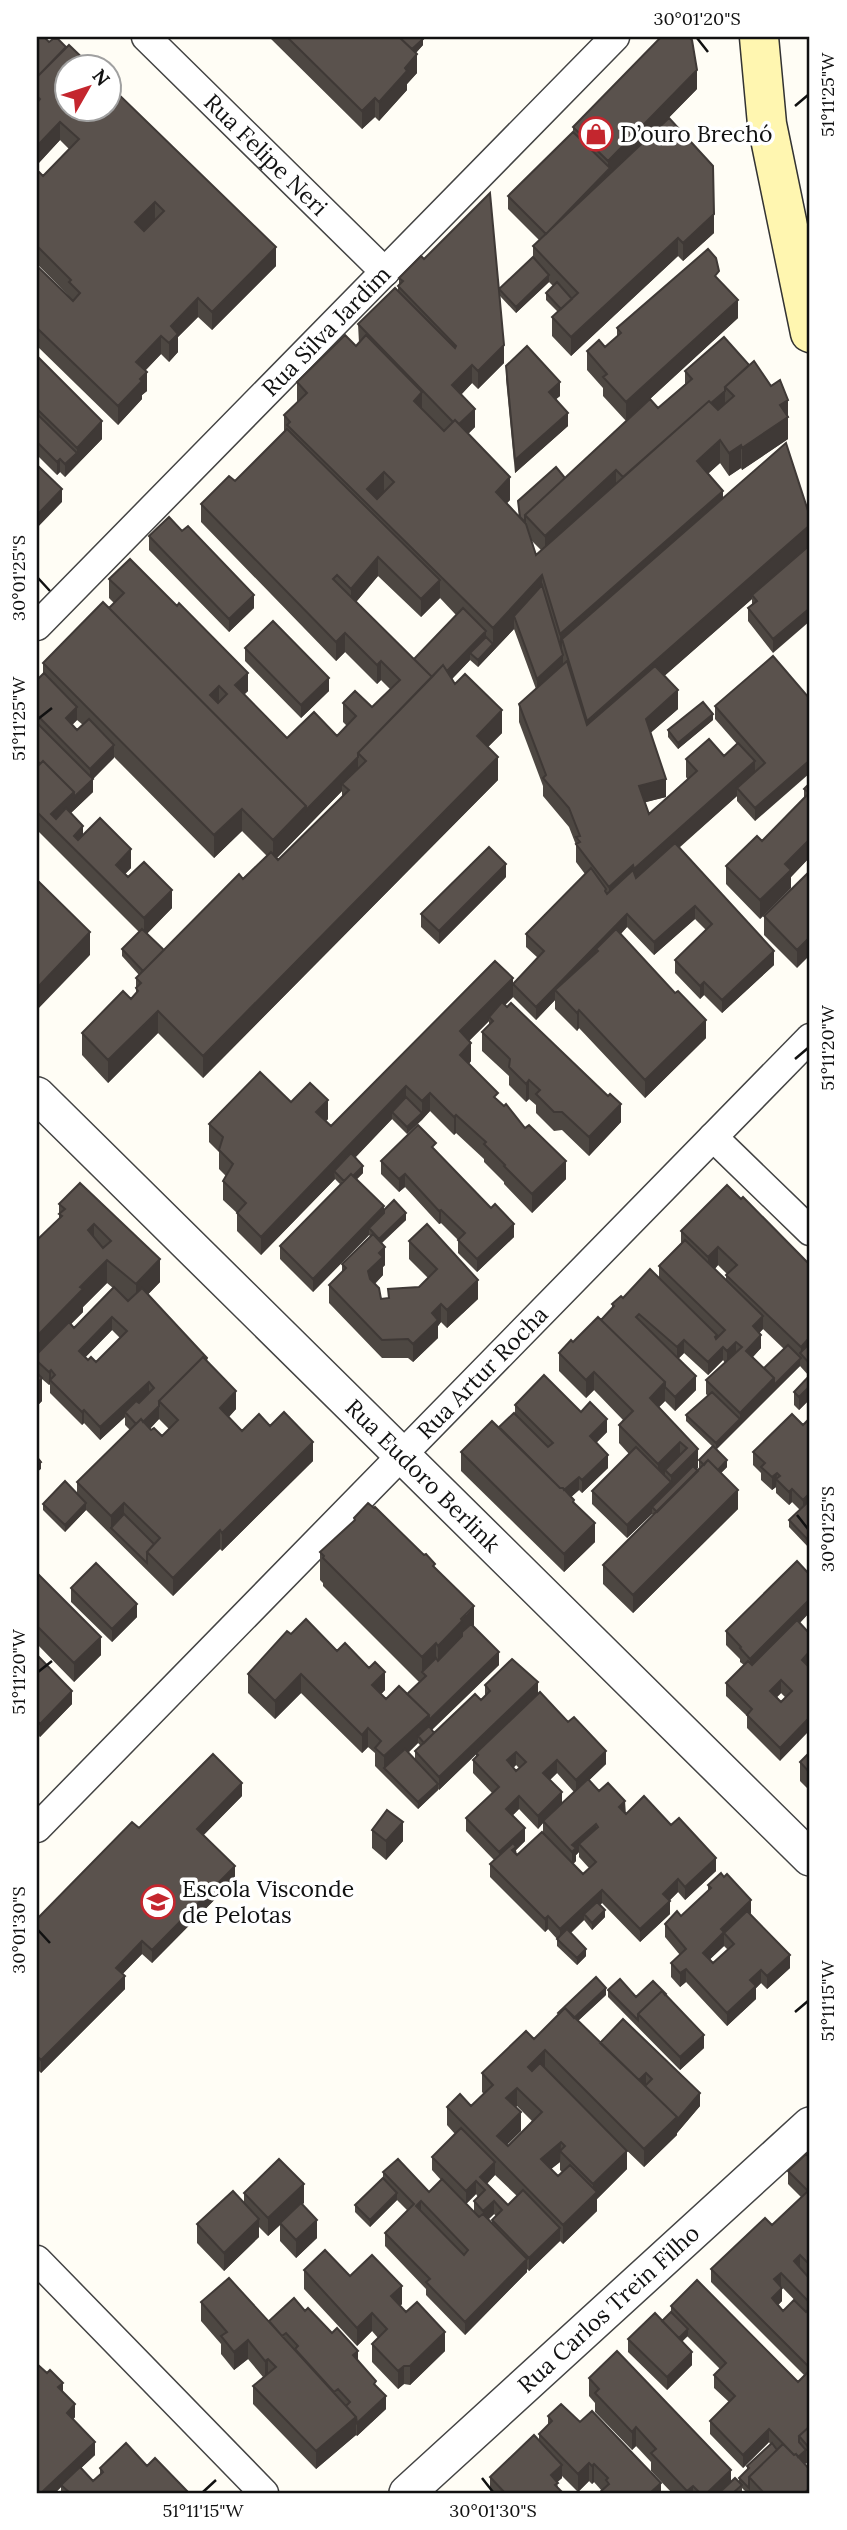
<svg xmlns="http://www.w3.org/2000/svg" width="847" height="2530" font-family="Lora,serif">
	<style>
		.lines { fill: none; stroke-linecap: round; stroke-linejoin: round }
		.minor-casing { stroke: #444; stroke-width: 31 }
		.tertiary-casing { stroke: #444; stroke-width: 38 }
		.secondary-casing { stroke: #333; stroke-width: 41 }
		.minor { stroke: #fff; stroke-width: 28 }
		.tertiary { stroke: #fff; stroke-width: 35 }
		.secondary { stroke: #fff6b0; stroke-width: 38 }
		.wall { fill: #4d4742; fill-rule: evenodd }
		.shaded-wall { fill: #3f3936 }
		.building { fill: #5a524d; stroke: #3f3936; stroke-width: 2; fill-rule: evenodd }
		.ticks { fill: none; stroke: #111; stroke-width: 2.5 }
		.labels { text-anchor: middle; stroke-width: 7; stroke-linejoin: round; paint-order: stroke }
		.poi-label { font-size: 23px; fill: #111; stroke: #fff; text-anchor: start }
		.street-label { font-size: 23px; fill: #111; stroke: #fff }
		.neatline { fill: none; stroke: #111; stroke-width: 2.5 }
		.ticks-label { font-size: 18px; text-anchor: middle; fill: #111 }
	</style>
	<rect width="100%" height="100%" fill="#fffdf5"/>
	<g class="lines">
		<defs>
			<g id="minor">
				<path id="s1" d="M146,37L385,272"/>
				<path id="s2" d="M37,626L615,37"/>
				<path d="M713,1137L810,1231"/>
				<path id="s3" d="M37,1828L810,1038"/>
				<path d="M37,2260L264,2493"/>
			</g>
			<g id="tertiary">
				<path id="s4" d="M37,1095L810,1858"/>
				<path id="s5" d="M407,2493L810,2125"/>
			</g>
			<path id="secondary" d="M759,37L767,124L810,333"/>
		</defs>
		<!-- minor casing -->
		<use href="#minor" class="minor-casing"/>
		<!-- tertiary casing -->
		<use href="#tertiary" class="tertiary-casing"/>
		<!-- secondary casing -->
		<use href="#secondary" class="secondary-casing"/>
		<!-- minor -->
		<use href="#minor" class="minor"/>
		<!-- tertiary -->
		<use href="#tertiary" class="tertiary"/>
		<!-- secondary -->
		<use href="#secondary" class="secondary"/>
	</g>
	<!-- wall -->
	<path class="wall" d="M37,37L276,266L212,330L198,317L178,337V352L169,362L161,354L145,371L147,391L142,395V399L118,425L37,346V266L69,296L37,264V170L43,176L69,149L60,140L37,165Z
		M269,37H422L423,45L416,53L417,73L407,84V90L379,121L375,117L362,129Z
		M697,89L655,132L714,233L683,261L678,256L571,356L552,336V317L558,312L546,300V293L553,286L549,282L516,313L500,296L504,363L478,389L472,383L461,395L475,427L468,434L510,500L507,503L519,516L518,501L565,478L658,408L685,384V371L749,365L771,386L788,400V439L742,470L741,468L729,476L720,463L708,474L723,498L786,443L773,653L748,621V608L752,604V599L664,676L678,709L650,733L666,797L645,802L649,814L688,780L686,777V759L724,756L737,744L715,719V706L810,699L755,821L737,801V796L679,848L774,965L722,1013L704,995L700,999L675,973V960L706,930L695,919L654,955L627,927L621,934L706,1038L645,1098L579,1028L577,1031L555,1009V1000L536,1020L513,997L505,1005L621,1122L589,1156L562,1130L554,1131L536,1113V1105L529,1099L526,1102L509,1085V1076L482,1051V1032L489,1025V1021L469,1041L471,1061L469,1064L498,1101L566,1179L532,1213L504,1184V1182L484,1162V1159L456,1133L454,1135L430,1111L407,1134L392,1119L355,1158L363,1173L357,1179L384,1210L406,1220L382,1243L385,1265L383,1267V1275L375,1284L381,1299L388,1298V1289L419,1287L428,1278L409,1259V1241L478,1299L447,1328L441,1322L438,1326V1338L413,1362L408,1358H382L329,1303V1285L342,1272V1264L370,1236L369,1235L313,1292L280,1259V1246L341,1185L335,1179L261,1255L237,1231V1213L223,1200V1181L226,1176L219,1169V1152L209,1142V1124L291,1102L328,1119L326,1121L331,1126L513,984L538,958L526,947V934L585,874L576,862V845L569,827L543,796V786L519,722V704L536,689L514,629L478,667L470,660L452,679L455,684L502,733L488,747L498,780L203,1078L158,1033L108,1083L82,1055V1033L131,999L136,994V978L139,975L122,956V949L139,932L37,830V680L43,674V663L114,603L109,598V579L248,691L244,694L287,738L337,736L347,726L343,722V703L372,707L390,689L381,680L377,684L345,652L336,661L201,522V504L235,481L284,432V415L297,403V382L356,346L359,343L358,324L398,290V286L399,284V278L424,259L499,289L533,257V246L539,240L508,209V196L573,132V127ZM531,540L541,550L536,555ZM378,576L421,617L440,598L456,615L414,659L356,602ZM77,720L83,725L77,730L72,725ZM114,757L214,858L242,831L267,856L164,950L147,933L172,908L128,877L125,874L131,868L83,834L71,813L93,792V779ZM342,791V797L278,860L277,858Z
		M719,280L738,318L626,421L603,396V388L587,370V351L605,347L617,336V328Z
		M37,356L102,439L65,477L60,472L57,475L37,455Z
		M506,366L560,396L556,399L568,426L515,473L506,379Z
		M182,531L254,608L229,632L149,550V536Z
		M245,648L329,691L301,718L245,661Z
		M713,720L678,749L668,737V730Z
		M810,783V857L791,877V888L760,919L726,884V866L762,841L804,798V789Z
		M810,871L797,968L764,935V916Z
		M506,877L439,944L421,927V914Z
		M436,1151L514,1237L477,1272L458,1253V1240L441,1223L439,1224L405,1187L399,1192L381,1174V1161Z
		M80,1183L160,1282L148,1294L207,1362L236,1409L229,1417L242,1431L270,1426L313,1461L222,1551L220,1549L173,1596L86,1510L65,1532L43,1510V1504L77,1494V1482L130,1430L125,1425V1417L100,1440L84,1423L82,1425L50,1393V1384L49,1385L42,1379V1401L37,1406V1240L59,1219V1204ZM107,1283L113,1288L74,1328L71,1324L83,1312V1307ZM112,1330L120,1338L96,1362L88,1360L85,1357ZM159,1419L169,1429L162,1436L150,1429Z
		M741,1199L810,1265V1399L799,1410L794,1405V1392L809,1376L800,1366L716,1449L727,1467L721,1473L738,1509L633,1613L603,1584V1565L654,1515L652,1514L627,1538L592,1504V1491L629,1454L619,1443V1425L623,1420L594,1390L586,1398L559,1371V1353L601,1320L612,1308V1304L659,1278V1266L681,1243V1231ZM718,1265L727,1274L726,1275V1280L715,1269ZM763,1329L784,1349L764,1368L753,1357L761,1348L759,1333ZM684,1353L708,1375L723,1360L725,1363L706,1380V1394L708,1396L686,1415V1421L712,1446L699,1460V1467L700,1469L698,1471L696,1469L698,1468V1449L659,1407L665,1401L675,1411L696,1390L678,1359Z
		M515,1405L581,1412L607,1432L596,1443L608,1468L582,1493L579,1490L571,1497L595,1542L564,1572L461,1471V1452L499,1427L515,1414Z
		M810,1418V1549L789,1527V1520L800,1510L792,1502L789,1505L776,1493V1487L772,1490L761,1480V1473L753,1465V1452L803,1425Z
		M354,1518L435,1567L499,1665L432,1730L434,1733L485,1697V1685L538,1694L606,1764L589,1780L599,1791L625,1801L626,1814L716,1871L685,1900L678,1892L669,1901L670,1914L640,1942L602,1903L600,1905L605,1917L592,1930L584,1920L571,1933L586,1956L577,1965L557,1946V1939L548,1929L545,1932L490,1877V1864L494,1860L466,1831V1818L492,1793L473,1773V1760L476,1757V1754L439,1790L438,1789V1790L418,1809L375,1766V1753L368,1747L362,1753L301,1693L275,1719L248,1693V1674L291,1634L337,1651L385,1690L381,1694L386,1699L407,1694L419,1682L323,1586V1583L320,1580V1552L354,1521ZM418,1743L421,1746L415,1751V1760L408,1753ZM516,1765L519,1768L516,1771L513,1768ZM557,1773L574,1792L562,1803L550,1780ZM519,1809L538,1829L543,1823V1834L517,1855L516,1850L525,1841L513,1815ZM579,1852V1857L589,1868L583,1874L573,1864L576,1861V1855Z
		M37,1573L101,1655L74,1682L37,1644Z
		M71,1588L137,1617L112,1642L71,1602Z
		M810,1612L800,1623L810,1634V1664L808,1666L780,1761L747,1728V1716L726,1696V1683L744,1665L740,1662V1659L726,1645V1631ZM781,1693L786,1698L781,1702L777,1697Z
		M37,1655L72,1704L40,1737L37,1734Z
		M810,1736V1791L800,1781V1762L809,1753V1737Z
		M242,1796L203,1835L235,1879L152,1963L142,1954L122,1974L125,1989L41,2073L37,2069V1919L139,1828Z
		M372,1830L403,1841L386,1860L372,1848Z
		M708,1885L751,1913L750,1915L790,1968L767,1989L761,1983L756,1988V1999L727,2026L686,1982L680,1987L671,1977V1963L680,1955L665,1937V1924L681,1916L708,1891ZM724,1946L728,1950L713,1963L710,1959Z
		M608,1990L636,1997L666,1995L704,2048L680,2070L608,1997Z
		M606,1995L578,2021L600,2043L700,2106L677,2133V2135L644,2167L619,2143L627,2169L597,2199V2211L563,2244L560,2241L529,2271L527,2269V2272L465,2335L426,2295V2289L385,2246V2233L408,2211L397,2200L370,2227L355,2212V2205L383,2178V2172L429,2192L441,2180L432,2170V2157L455,2134L447,2125V2107L471,2106L484,2094L482,2092V2073L534,2039L558,2015V2013ZM517,2106L532,2121L508,2146L507,2145L521,2131L516,2107ZM560,2162V2170L562,2172L558,2176L551,2169ZM495,2175L517,2196L508,2205L487,2184ZM476,2194L478,2197L474,2201V2212L466,2204ZM494,2214L496,2216L492,2220V2223L489,2219Z
		M810,2158V2467L806,2463L805,2464L810,2493H747L742,2488V2493H672L651,2471V2462L636,2446L632,2450L595,2412V2403L589,2396V2378L731,2482L739,2481V2478L747,2470V2466L770,2444L769,2442L743,2468L710,2434V2421L729,2402L714,2388V2375L720,2369L687,2336L682,2342L692,2365L667,2390L628,2352V2339L662,2321L671,2312V2306L798,2382L804,2375L711,2282V2269L772,2225L801,2197L788,2184V2171ZM781,2286L806,2312L783,2311L778,2305L782,2301Z
		M244,2193L304,2203L302,2204L317,2238L296,2258L280,2241V2225L268,2236L259,2227V2237L224,2271L197,2243V2224L244,2203Z
		M304,2270L350,2276L402,2304L400,2306L445,2351L410,2385L404,2384L398,2389L372,2362V2344L378,2338L372,2331L357,2346L304,2289Z
		M201,2302L269,2322L305,2311L358,2361L376,2386L386,2409L357,2436L356,2435L316,2469L253,2404V2386L263,2377L248,2359L234,2370L221,2354V2344L201,2321Z
		M63,2392L75,2417L73,2420L95,2455L81,2468L93,2481L100,2475V2468L147,2466L189,2493H61V2487L55,2493Z
		M548,2416L580,2422L661,2493L602,2491L594,2482L592,2484L589,2481L578,2492L562,2476V2478L557,2482L558,2488L563,2493H493L490,2490V2477L539,2441V2434L548,2425Z"/>
	<!-- shaded-wall -->
	<path class="shaded-wall" d="M423,39V45L407,62V55Z
		M417,54V73L407,84V90L379,121V102L405,68Z
		M697,70V89L610,177L546,235L608,171V161Z
		M375,98V117L362,129V111Z
		M60,122V140L37,165V146Z
		M155,202V221L135,241V222Z
		M714,214V233L683,261V243Z
		M678,238V256L571,356V337Z
		M276,247V266L212,330V312Z
		M549,275V282L516,313V307Z
		M198,298V317L178,337V352L169,362V343L171,326Z
		M738,300V318L626,421V402Z
		M161,336V354L136,380V362Z
		M504,345V363L478,389V371Z
		M472,365V383L452,404V385Z
		M147,372V391L142,395V399L118,425V406Z
		M560,382V396L549,405V392Z
		M725,391V409L625,480Z
		M422,392V415L414,401Z
		M788,400V439L742,470V448L780,405Z
		M475,409V427L457,445V426Z
		M568,413V426L515,473V460Z
		M102,421V439L65,477V464L77,453V448Z
		M720,440V463L697,483V461Z
		M741,445V468L729,476V453Z
		M60,459V472L57,475V462Z
		M616,470V489L545,555V536Z
		M384,472V494L371,508L367,489Z
		M510,477V500L496,514V492Z
		M62,489V502L37,528V515Z
		M723,491V514L562,639V655L560,656V634Z
		M810,525V548L752,595V599L587,744V721Z
		M378,557V576L351,608V589Z
		M542,575V598L514,616V629L478,667V660L493,644V628Z
		M440,580V598L421,617V599Z
		M254,595V608L229,632V619Z
		M810,608V621L773,653V639Z
		M486,631V644L470,653V660L434,698V685Z
		M345,633V652L336,661V642Z
		M563,655V668L537,692V679Z
		M381,661V680L377,684V665Z
		M248,673V691L235,704V685Z
		M329,678V691L301,718V705Z
		M219,686V705L210,695Z
		M678,690V709L646,737V719Z
		M77,707V720L66,731V718Z
		M502,710V733L477,758V736Z
		M713,714V720L678,749V743Z
		M114,745V758L93,779V792L74,810V797L90,781V769Z
		M358,757V775L342,784V791L273,862V840L306,806Z
		M498,757V780L203,1078V1056Z
		M810,760V773L755,821V808Z
		M755,761V780L737,788V796L634,887V869Z
		M666,779V797L639,804V786Z
		M74,792V810L54,829L51,814Z
		M242,809V831L214,858V835Z
		M83,826V844L74,836Z
		M810,839V857L791,877V888L760,919V900L785,864Z
		M131,849V868L116,883V865Z
		M506,864V877L439,944V931Z
		M633,865V883L609,905V887Z
		M172,890V908L144,937V918Z
		M695,906V919L654,955V942Z
		M627,914V927L598,957V951L596,949V959L555,990V1000L536,1020V1007Z
		M90,932V955L37,1010V988Z
		M810,937V955L797,968V950Z
		M774,951V965L722,1013V1000Z
		M513,978V997L491,1019L489,1017V1021L460,1050V1031Z
		M704,982V995L700,999V986Z
		M579,1010V1028L577,1031V1013Z
		M158,1011V1033L108,1083V1060Z
		M706,1020V1038L645,1098V1080Z
		M471,1043V1061L460,1073V1055Z
		M529,1080V1099L526,1102V1084Z
		M406,1086V1104L392,1112V1119L338,1175L334,1171L335,1179L261,1255V1237Z
		M430,1093V1111L422,1120V1101Z
		M328,1100V1119L316,1130V1112Z
		M621,1104V1122L589,1156V1137Z
		M422,1113V1120L407,1134V1127Z
		M456,1115V1133L454,1135V1117Z
		M566,1161V1179L532,1213V1194Z
		M363,1166V1173L346,1190V1183Z
		M405,1174V1187L399,1192V1179Z
		M384,1206V1219L369,1228V1235L313,1292V1279Z
		M441,1210V1223L439,1224V1211Z
		M406,1213V1220L379,1245V1239Z
		M94,1224V1246L88,1230Z
		M514,1224V1237L477,1272V1259Z
		M385,1247V1265L383,1267V1275L368,1290V1271L379,1253Z
		M718,1247V1265L708,1276V1257Z
		M160,1259V1282L136,1307V1284Z
		M107,1260V1283L83,1307V1312L37,1358V1336L80,1287Z
		M478,1280V1299L447,1328V1310Z
		M441,1304V1322L438,1326V1338L413,1362V1344L432,1313Z
		M763,1316V1329L753,1340V1326Z
		M112,1317V1330L79,1364V1351Z
		M761,1335V1348L746,1364V1351Z
		M810,1337V1355L801,1354V1347Z
		M684,1340V1353L677,1360V1347Z
		M736,1342V1355L727,1364V1351Z
		M723,1347V1360L708,1375V1362Z
		M800,1359V1366L716,1450V1443L740,1419V1413L774,1378Z
		M51,1370V1381L50,1380V1384L49,1385V1372Z
		M594,1372V1390L586,1398V1380Z
		M696,1376V1390L675,1411V1397Z
		M42,1378V1401L37,1406V1384Z
		M149,1382V1395L128,1415L125,1412V1417L100,1440V1427Z
		M665,1382V1401L650,1416V1398Z
		M810,1386V1399L799,1410V1397Z
		M236,1391V1409L220,1426V1408Z
		M159,1406V1419L139,1439V1426Z
		M84,1410V1423L82,1425V1412Z
		M607,1419V1432L590,1449V1436Z
		M313,1442V1461L222,1551V1533Z
		M680,1442V1461L665,1470V1476L658,1482V1464Z
		M698,1449V1468L656,1510L652,1507V1514L627,1538V1525L671,1482V1476Z
		M608,1455V1468L582,1493V1480Z
		M727,1460V1467L713,1481V1474Z
		M41,1462V1469L37,1472V1465Z
		M777,1473L776,1487L772,1490V1477Z
		M579,1477V1490L560,1507V1494Z
		M792,1489V1502L789,1505V1492Z
		M738,1490V1509L633,1613V1595Z
		M810,1493V1507L803,1513V1500Z
		M86,1503V1510L65,1532V1525Z
		M124,1503V1521L111,1528V1516Z
		M595,1523V1542L564,1572V1554Z
		M220,1530V1549L173,1596V1578Z
		M810,1599V1612L750,1672V1659Z
		M137,1604V1617L112,1642V1629Z
		M474,1606V1634L438,1674V1646Z
		M101,1637V1655L74,1682V1663Z
		M436,1643V1671L422,1672V1657Z
		M810,1651V1664L802,1673V1660Z
		M499,1652V1665L421,1740L418,1736V1743L388,1772L384,1768V1756L429,1715Z
		M385,1672V1690L372,1704V1685Z
		M301,1674V1693L275,1719V1701Z
		M781,1680V1693L770,1704V1691Z
		M538,1682V1695L439,1790V1777Z
		M72,1691V1704L40,1737V1724Z
		M810,1717V1730L780,1761V1748Z
		M368,1728V1747L362,1753V1735Z
		M606,1751V1764L576,1793V1780Z
		M516,1752V1765L507,1774V1760Z
		M557,1760V1773L543,1786V1773Z
		M242,1783V1796L197,1842V1829Z
		M438,1784V1790L418,1809V1802Z
		M562,1792V1805L543,1821V1823L538,1829V1816Z
		M519,1796V1809L506,1822V1809Z
		M625,1801V1814L619,1807Z
		M403,1822V1841L386,1860V1841Z
		M596,1824V1837L579,1844V1852L576,1855V1861L572,1865V1845Z
		M525,1828V1841L516,1850V1860L499,1865V1852Z
		M716,1858V1871L685,1900V1887Z
		M235,1866V1879L152,1963V1950Z
		M678,1879V1892L663,1907V1894Z
		M602,1890V1903L587,1917L584,1914V1920L560,1942V1929Z
		M751,1900V1913L727,1936L724,1933V1946L703,1966V1953L721,1929Z
		M670,1901V1914L640,1942V1929Z
		M605,1910V1917L592,1930V1923Z
		M548,1916V1929L545,1932V1919Z
		M142,1941V1954L116,1981V1968Z
		M586,1949V1956L577,1965V1958Z
		M790,1955V1968L767,1989V1976Z
		M686,1969V1982L680,1987V1973Z
		M761,1970V1983L756,1988V1999L727,2026V2013L750,1980Z
		M125,1976V1989L41,2073V2060Z
		M606,1988V1995L568,2030V2023Z
		M704,2035V2048L680,2070V2057Z
		M545,2050V2069L528,2085V2067Z
		M646,2073V2086L637,2083Z
		M517,2088V2106L506,2116V2098Z
		M700,2093V2106L677,2133V2135L644,2167V2149Z
		M521,2112V2131L497,2154V2136Z
		M561,2142L560,2162L541,2177V2159Z
		M627,2151V2169L597,2199V2211L563,2244V2225L593,2196V2184Z
		M495,2162V2175L482,2188L480,2177Z
		M476,2181V2194L466,2204V2191Z
		M304,2184V2203L281,2224L280,2223V2225L268,2236V2218Z
		M397,2193V2200L370,2227V2220Z
		M421,2201V2214L416,2206Z
		M494,2201V2214L483,2224V2211Z
		M259,2219V2237L224,2271V2253Z
		M317,2220V2238L296,2258V2240Z
		M560,2228V2241L529,2271V2258Z
		M800,2255V2268L794,2261Z
		M527,2259V2272L465,2335V2322Z
		M781,2273V2286L774,2279Z
		M402,2286V2304L391,2314V2296Z
		M782,2288V2301L772,2311V2298Z
		M372,2313V2331L357,2346V2328Z
		M688,2329V2336L675,2348V2341Z
		M445,2332V2351L410,2385V2366Z
		M248,2340V2359L234,2370V2352Z
		M358,2351V2364L353,2355Z
		M692,2352V2365L667,2390V2377Z
		M268,2359V2377L265,2380V2361Z
		M404,2366V2384L398,2389V2371Z
		M63,2383V2396L58,2387Z
		M386,2396V2409L357,2436V2423Z
		M75,2404V2417L67,2426V2413Z
		M356,2417V2435L316,2469V2451Z
		M636,2427V2446L632,2450V2432Z
		M769,2429V2442L743,2468V2455Z
		M95,2442V2455L62,2486L61,2485V2487L55,2493H41Z
		M806,2450V2463L796,2472V2459Z
		M589,2463V2481L578,2492V2474Z
		M594,2464V2482L592,2484V2466Z
		M562,2465V2478L551,2488V2475Z
		M731,2470V2489L727,2493H707Z
		M661,2483V2493H650Z
		M693,2486V2493H687V2491Z"/>
	<!-- building -->
	<path class="building" d="M37,37H44L49,42L53,39H58L66,47L37,77Z
		M287,37H399L417,54L405,68L407,71L379,102L375,98L362,111Z
		M399,37H422L423,39L412,49Z
		M661,37H689L692,40L697,70L608,161L573,127Z
		M69,45L91,66H66V108H108V84L276,247L212,312L198,298L171,326L178,334L169,343L161,336L136,362L147,372L140,379L142,381L118,406L37,328V266L73,301L80,293L69,282L71,280L37,246V170L43,176L79,139L60,122L37,146V103L40,99L37,96V77ZM155,202L164,211L144,231L135,222Z
		M669,118L713,166L714,214L683,243L678,238L571,337L552,317L578,293L533,246Z
		M573,132L610,168L546,234L508,196Z
		M490,193L504,345L478,371L472,365L452,385L475,409L459,424L455,420L453,422L358,324L395,288L455,348L456,346L398,286L403,281L399,278L421,256L424,259Z
		M708,249L716,258L719,271L715,276L738,300L626,402L603,377L607,374L587,351L599,340L605,347L621,333L617,328Z
		M533,257L549,275L516,307L499,289Z
		M557,282L572,299L561,309L546,293Z
		M345,335L356,346L366,335L422,392L414,401L444,431L455,420L510,477L496,492L526,524L536,555L709,401L718,410L734,396L725,387L754,361L771,386L780,380L788,400L780,405L788,417L742,448L741,445L729,453L720,440L697,461L723,491L560,634L542,575L493,628L287,425L290,422L284,415L307,393L297,382ZM384,472L394,482L377,499L367,489Z
		M724,337L749,365L725,387V391L711,403L709,401L623,477L616,470L545,536L525,515L650,399L658,408L692,379L685,371Z
		M527,346L560,382L549,392L568,413L515,460L506,366Z
		M37,356L102,421L77,448L37,409Z
		M37,414L77,453L65,464L60,459L57,462L37,442Z
		M287,429L440,580L421,599L378,557L351,589L337,575L333,579L432,677L358,753V757L306,810V806L109,608L124,593L109,579L130,559L177,606L179,603L248,673L235,685L287,738L314,712L337,736L356,716L343,703L355,691L372,707L400,680L381,661L377,665L345,633L336,642L201,504L229,476L235,481ZM219,686L227,694L218,703L210,695Z
		M786,443L810,517V525L587,721L562,639Z
		M37,465L62,489L37,515Z
		M556,467L565,478L525,515V522L520,517L518,501Z
		M169,517L182,531L188,526L254,595L229,619L149,536Z
		M810,545V608L773,639L748,608L757,601L752,595Z
		M542,585L563,655L537,679L514,616Z
		M103,602L306,806L273,840L242,809L214,835L43,663Z
		M463,608L486,631L447,671L443,665L432,677L414,659Z
		M273,621L329,678L301,705L245,648Z
		M486,637L493,644L478,660L470,653Z
		M773,656L810,699V760L755,808L737,788L765,763L715,706Z
		M567,661L587,725L655,666L678,690L646,719L666,779L639,786L649,814L697,771L686,759L709,739L724,756L738,743L755,761L634,869L633,865L609,887L576,844L580,842L576,837L580,836L569,808L543,778L546,775L519,704Z
		M443,665L455,684L465,674L502,710L477,736L498,757L203,1056L158,1011L108,1060L82,1033L123,991L131,999L138,991L136,988L141,983L136,978L239,874L243,879L271,852L278,860L349,790L342,784L366,761L358,753Z
		M44,673L77,707L66,718L77,730L89,719L114,745L90,769L37,715V680Z
		M703,702L713,714L678,743L668,730Z
		M37,723L93,779L74,797V792L43,761L40,764L37,760Z
		M43,761L74,792L51,814L56,819L66,808L83,826L74,836L78,840L100,818L131,849L116,865L128,877L144,862L172,890L144,918L37,812V767Z
		M810,783V839L785,864L791,870L760,900L726,866L757,836L762,841L809,793L804,789Z
		M675,843L774,951L722,1000L704,982L700,986L675,960L712,924L695,906L654,942L627,914L536,1007L513,984L544,951L526,934L591,868L606,889L605,891L607,894L633,870L636,878Z
		M489,847L506,864L439,931L421,914Z
		M810,871V937L797,950L764,916Z
		M37,880L90,932L37,988Z
		M142,929L164,950L143,971L122,949Z
		M616,929L675,993L678,991L706,1020L645,1080L579,1010L577,1013L555,990L598,951L596,949Z
		M495,961L513,978L460,1031L471,1043L460,1055L498,1093L494,1097L504,1106L506,1104L525,1128L529,1125L566,1161L532,1194L504,1166L505,1165L484,1144L486,1142L456,1115L454,1117L430,1093L422,1101L406,1086L261,1237L237,1213L246,1203L223,1181L233,1164L219,1150L223,1137L209,1124L260,1072L291,1102L310,1083L328,1100L316,1112L331,1126Z
		M502,1002L507,1007L511,1003L608,1096L610,1094L621,1104L589,1137L562,1112H554L536,1094L540,1090L529,1080L526,1084L509,1067L510,1059L482,1032L493,1021L489,1017Z
		M406,1097L422,1113L407,1127L392,1112Z
		M418,1125L436,1143L432,1147L491,1208L495,1204L514,1224L477,1259L458,1240L465,1233L441,1210L439,1211L405,1174L399,1179L381,1161Z
		M351,1153L363,1166L353,1176L351,1174L344,1181L334,1171Z
		M351,1174L384,1206L313,1279L280,1246Z
		M80,1183L160,1259L136,1284L107,1260L80,1287L83,1289L37,1336V1240L62,1216L59,1214L65,1209L59,1204ZM94,1224L111,1241L103,1248L88,1230Z
		M727,1185L741,1199L743,1197L810,1265V1337L801,1347L726,1275L737,1265L718,1247L708,1257L681,1231Z
		M394,1200L406,1213L379,1239L369,1228L384,1213V1210Z
		M427,1224L478,1280L447,1310L441,1304L432,1313L438,1320L413,1344L408,1339L382,1340L329,1285L346,1268L342,1264L373,1234L385,1247L379,1253L383,1257L368,1271L370,1279L379,1288L381,1299L389,1298L388,1289L419,1287L437,1269L409,1241Z
		M685,1240L763,1316L753,1326L761,1335L746,1351L774,1378L740,1413L706,1380L742,1347L736,1342L727,1351L723,1347L708,1362L684,1340L677,1347L639,1314L636,1317L696,1376L675,1397L665,1387V1382L601,1320L614,1306L612,1304L621,1296L623,1298L650,1269L717,1335L715,1337L716,1339L725,1330L659,1266Z
		M114,1287L128,1301L142,1288L207,1358L206,1360L203,1357L159,1401V1406L143,1422L141,1419L136,1424L125,1412L136,1401L139,1403L154,1388L149,1382L100,1427L84,1410L82,1412L50,1380L55,1375L51,1370L49,1372L37,1361V1354L69,1322L74,1328ZM112,1317L127,1331L96,1362L91,1357L88,1360L79,1351Z
		M598,1317L665,1382L650,1398L698,1449L671,1476L665,1470L687,1448L680,1442L658,1464L619,1425L633,1411L594,1372L586,1380L559,1353L571,1340L573,1342Z
		M810,1343V1364L800,1353Z
		M788,1345L801,1358L774,1385V1378L764,1368Z
		M203,1357L236,1391L220,1408L242,1431L259,1414L270,1426L284,1412L313,1442L222,1533L220,1530L173,1578L147,1552L160,1538L124,1503L111,1516L77,1482L141,1419L151,1430L154,1428L162,1436L178,1420L159,1401Z
		M37,1373L42,1378L37,1384Z
		M544,1375L581,1412L590,1402L607,1419L590,1436L608,1455L582,1480L579,1477L564,1490L563,1488H560L499,1427L514,1413L548,1447L553,1443L515,1405Z
		M810,1375V1386L799,1397L794,1392Z
		M712,1392L740,1419L716,1443L686,1415Z
		M792,1414L803,1425L810,1418V1493L803,1500L792,1489L789,1492L776,1479L780,1476L777,1473L772,1477L761,1467L765,1463L753,1452Z
		M492,1421L560,1488H563L574,1500L573,1502L595,1523L564,1554L461,1452Z
		M713,1446L727,1460L718,1470L708,1460L704,1465L699,1460Z
		M636,1447L671,1482L627,1525L592,1491Z
		M37,1457L41,1462L37,1465Z
		M708,1460L738,1490L633,1595L603,1565Z
		M693,1466L698,1471L657,1512L652,1507Z
		M65,1481L86,1503L65,1525L43,1504Z
		M810,1500V1542L789,1520Z
		M368,1503L374,1508L375,1507L424,1555L426,1554L435,1564L433,1566L474,1606L461,1619L462,1621L438,1646L436,1643L422,1657L323,1558L324,1556L320,1552L355,1520L354,1518Z
		M124,1514L154,1544L147,1552V1563L111,1528Z
		M797,1561L810,1575V1599L750,1659L740,1648L741,1647L726,1631Z
		M96,1563L137,1604L112,1629L71,1588Z
		M37,1573L101,1637L74,1663L37,1626Z
		M306,1619L337,1651L345,1643L369,1668L375,1662L385,1672L372,1685L386,1699L399,1686L429,1715L384,1756L375,1748L381,1741L368,1728L362,1735L301,1674L275,1701L248,1674L287,1631L291,1634Z
		M797,1620L810,1634V1651L802,1660L810,1668V1717L780,1748L747,1715L752,1709L726,1683L748,1661L752,1665ZM781,1680L792,1691L781,1702L770,1691Z
		M471,1624L499,1652L429,1720V1715L407,1694L426,1676L422,1672L436,1658L438,1661L462,1636V1632Z
		M37,1655L72,1691L40,1724L37,1721Z
		M512,1659L538,1682L439,1777L415,1751L475,1694L481,1700L490,1691L485,1685Z
		M540,1692L568,1722L574,1717L606,1751L576,1780L557,1760L543,1773L562,1792L538,1816L519,1796L506,1809L525,1828L499,1852L466,1818L499,1787L473,1760L478,1755L476,1753ZM516,1752L526,1762L516,1771L507,1760Z
		M429,1726L434,1733L424,1743L418,1736Z
		M405,1749L438,1784L418,1802L384,1768Z
		M810,1752V1773L800,1762Z
		M213,1754L242,1783L197,1829L235,1866L152,1950L142,1941L116,1968L125,1976L41,2060L37,2056V1919L132,1822L139,1828Z
		M588,1779L599,1791L608,1783L625,1801L619,1807L626,1814L644,1796L671,1825L679,1818L716,1858L685,1887L678,1879L663,1894L670,1901L640,1929L602,1890L560,1929L548,1916L545,1919L490,1864L513,1843L516,1847L512,1850L517,1855L542,1832L583,1874L596,1862L579,1844L598,1827L596,1824L572,1845L576,1848L572,1852L543,1821Z
		M387,1810L403,1822L386,1841L372,1830Z
		M721,1873L724,1877L727,1874L751,1900L721,1929L724,1932L703,1953L713,1963L734,1944L724,1933L747,1911L790,1955L767,1976L761,1970L750,1980L756,1986L727,2013L686,1969L680,1973L671,1963L686,1949L665,1924L677,1911L681,1916L711,1888L708,1885Z
		M597,1902L605,1910L592,1923L584,1914Z
		M567,1929L586,1949L577,1958L557,1939Z
		M596,1977L606,1988L574,2018L565,2008L559,2014L558,2013Z
		M620,1979L636,1997L653,1981L666,1994L665,1995L662,1991L638,2014V2020L608,1990Z
		M662,1991L704,2035L680,2057L638,2014Z
		M565,2008L677,2117L644,2149L545,2050L528,2067L532,2071L540,2063L627,2151L593,2184L560,2151L565,2146L561,2142L541,2159L558,2176L570,2165L597,2192L563,2225L447,2107L460,2094L471,2106L493,2085L482,2073L526,2031L534,2039ZM517,2088L542,2112L508,2146L497,2136L521,2112L506,2098Z
		M623,2019L700,2093L677,2120V2117L645,2086L652,2079L646,2073L639,2080L600,2043Z
		M461,2128L495,2162L480,2177L508,2205L523,2190L560,2228L529,2258L492,2220L502,2210L494,2201L483,2211L474,2201L485,2190L476,2181L466,2191L432,2157Z
		M806,2154L810,2158V2265L800,2255L794,2261L810,2279V2303L781,2273L774,2279L782,2288L772,2298L783,2311L794,2300L806,2312L810,2307V2368L711,2269L765,2218L772,2225L808,2191L788,2171Z
		M279,2159L304,2184L268,2218L244,2193Z
		M398,2159L429,2192L442,2179L479,2217L483,2214L527,2259L465,2322L426,2282L430,2279L385,2233L414,2204L383,2172ZM421,2201L468,2250L464,2255L416,2206Z
		M383,2178L397,2193L370,2220L355,2205Z
		M233,2191L259,2219L224,2253L197,2224Z
		M301,2203L317,2220L296,2240L280,2223Z
		M325,2250L350,2276L372,2255L402,2286L391,2296L406,2312L417,2302L445,2332L410,2366H404L398,2371L372,2344L387,2329L372,2313L357,2328L304,2270Z
		M229,2278L356,2417L316,2451L253,2386L276,2367L268,2359L265,2361L248,2340L234,2352L221,2336L227,2332L201,2302Z
		M697,2280L798,2382L808,2372L810,2374V2426L799,2436V2442L806,2450L798,2457L796,2454L794,2455L769,2429L743,2455L710,2421L735,2396L714,2375L726,2363L671,2306Z
		M294,2298L305,2311L308,2308L332,2333L337,2328L358,2351L353,2355L376,2381L374,2384L386,2396L357,2423L356,2417L346,2406L350,2402L338,2389L334,2392L295,2349L298,2346L286,2333L282,2336L269,2321Z
		M671,2312L688,2329L679,2338L662,2321Z
		M655,2313L692,2352L667,2377L628,2339Z
		M617,2351L731,2470L707,2493H700L693,2486L687,2491L651,2453L656,2449L636,2427L632,2432L595,2393L599,2389L589,2378Z
		M37,2364L47,2373L50,2370L63,2383L58,2387L75,2404L67,2413L95,2442L41,2493H37Z
		M561,2404L580,2422L592,2411L661,2483L650,2493H599L609,2484L606,2480L608,2478L594,2464L592,2466L589,2463L578,2474L539,2434L552,2421L548,2416Z
		M810,2426V2449L799,2436Z
		M534,2435L562,2465L551,2475L558,2483L555,2485L563,2493H505L490,2477Z
		M126,2443L147,2466L155,2458L189,2493H70L61,2485L80,2467L93,2481L103,2472L100,2468Z
		M772,2443L777,2450L749,2477V2488L739,2478L749,2468L747,2466Z
		M783,2444L794,2455L796,2454L810,2470V2488L804,2493H764L749,2477Z
		M735,2478L742,2485L733,2493H719Z"/>
	<!-- ticks -->
	<path class="ticks" d="M697,38L708,52M795,106L808,95M38,578L50,591M38,719L52,708M795,1059L808,1048M797,1515L808,1529M38,1672L52,1661M38,1930L50,1943M795,2012L808,2001M482,2478L493,2492M203,2492L216,2480"/>
	<!-- icons -->
	<defs>
		<symbol id="shop-ring" viewBox="-11 -11 22 22"><circle r="9.5" fill="#fff" stroke="#c4262e" stroke-width="1.5"/><path d="M-5-2.5h2.3a2.7 3.5 0 0 1 5.4 0H5L5.5 6h-11ZM-1.5-2.5h3a1.5 2.3 0 0 0-3 0Z" fill="#c4262e"/></symbol>
		<symbol id="school-ring" viewBox="-11 -11 22 22"><circle r="9.5" fill="#fff" stroke="#c4262e" stroke-width="1.5"/><path d="M0-5L7-2L0 1L-7-2ZM-4 1L0 2.5L4 1V4Q0 6-4 4Z" fill="#c4262e"/></symbol>
	</defs>
	<g fill-rule="evenodd">
		<use href="#shop-ring" x="577" y="115" width="38" height="38"/>
		<use href="#school-ring" x="139" y="1883" width="38" height="38"/>
	</g>
	<g class="labels">
		<!-- poi labels -->
		<g class="poi-label">
			<text x="620" y="142">D’ouro Brechó</text>
			<text x="182" y="1897">Escola Visconde<tspan x="182" dy="26">de Pelotas</tspan></text>
		</g>
		<!-- street labels -->
		<g class="street-label">
			<text dy="8" stroke="none"><textPath href="#s1" startOffset="168">Rua Felipe Neri</textPath></text>
			<text dy="8" stroke="none"><textPath href="#s2" startOffset="413">Rua Silva Jardim</textPath></text>
			<text dy="8" stroke="none"><textPath href="#s3" startOffset="637">Rua Artur Rocha</textPath></text>
			<text dy="8" stroke="none"><textPath href="#s4" startOffset="542">Rua Eudoro Berlink</textPath></text>
			<text dy="8" stroke="none"><textPath href="#s5" startOffset="273">Rua Carlos Trein Filho</textPath></text>
		</g>
	</g>
	<!-- border -->
	<rect width="847" height="2530" fill="none" stroke="#ffffff" stroke-width="77"/>
	<!-- north arrow -->
	<g transform="translate(88 88) rotate(51)"><circle r="33" fill="#ffffff" stroke="#a0a0a0" stroke-width="2"/>
	<path d="M0-5L12 26L0 18L-12 26Z" fill="#c4262e"/>
	<text y="-10" font-size="19" font-weight="bold" text-anchor="middle" fill="#111111">N</text>
	</g>
	<rect x="38" y="38" width="770" height="2454" class="neatline"/>
	<g class="ticks-label">
		<text x="697" y="25">30°01'20"S</text>
		<text transform="translate(828 95) rotate(-90)" y="6">51°11'25"W</text>
		<text transform="translate(19 578) rotate(-90)" y="6">30°01'25"S</text>
		<text transform="translate(19 719) rotate(-90)" y="6">51°11'25"W</text>
		<text transform="translate(828 1048) rotate(-90)" y="6">51°11'20"W</text>
		<text transform="translate(828 1529) rotate(-90)" y="6">30°01'25"S</text>
		<text transform="translate(19 1672) rotate(-90)" y="6">51°11'20"W</text>
		<text transform="translate(19 1930) rotate(-90)" y="6">30°01'30"S</text>
		<text transform="translate(828 2001) rotate(-90)" y="6">51°11'15"W</text>
		<text x="203" y="2517">51°11'15"W</text>
		<text x="493" y="2517">30°01'30"S</text>
	</g>
</svg>
